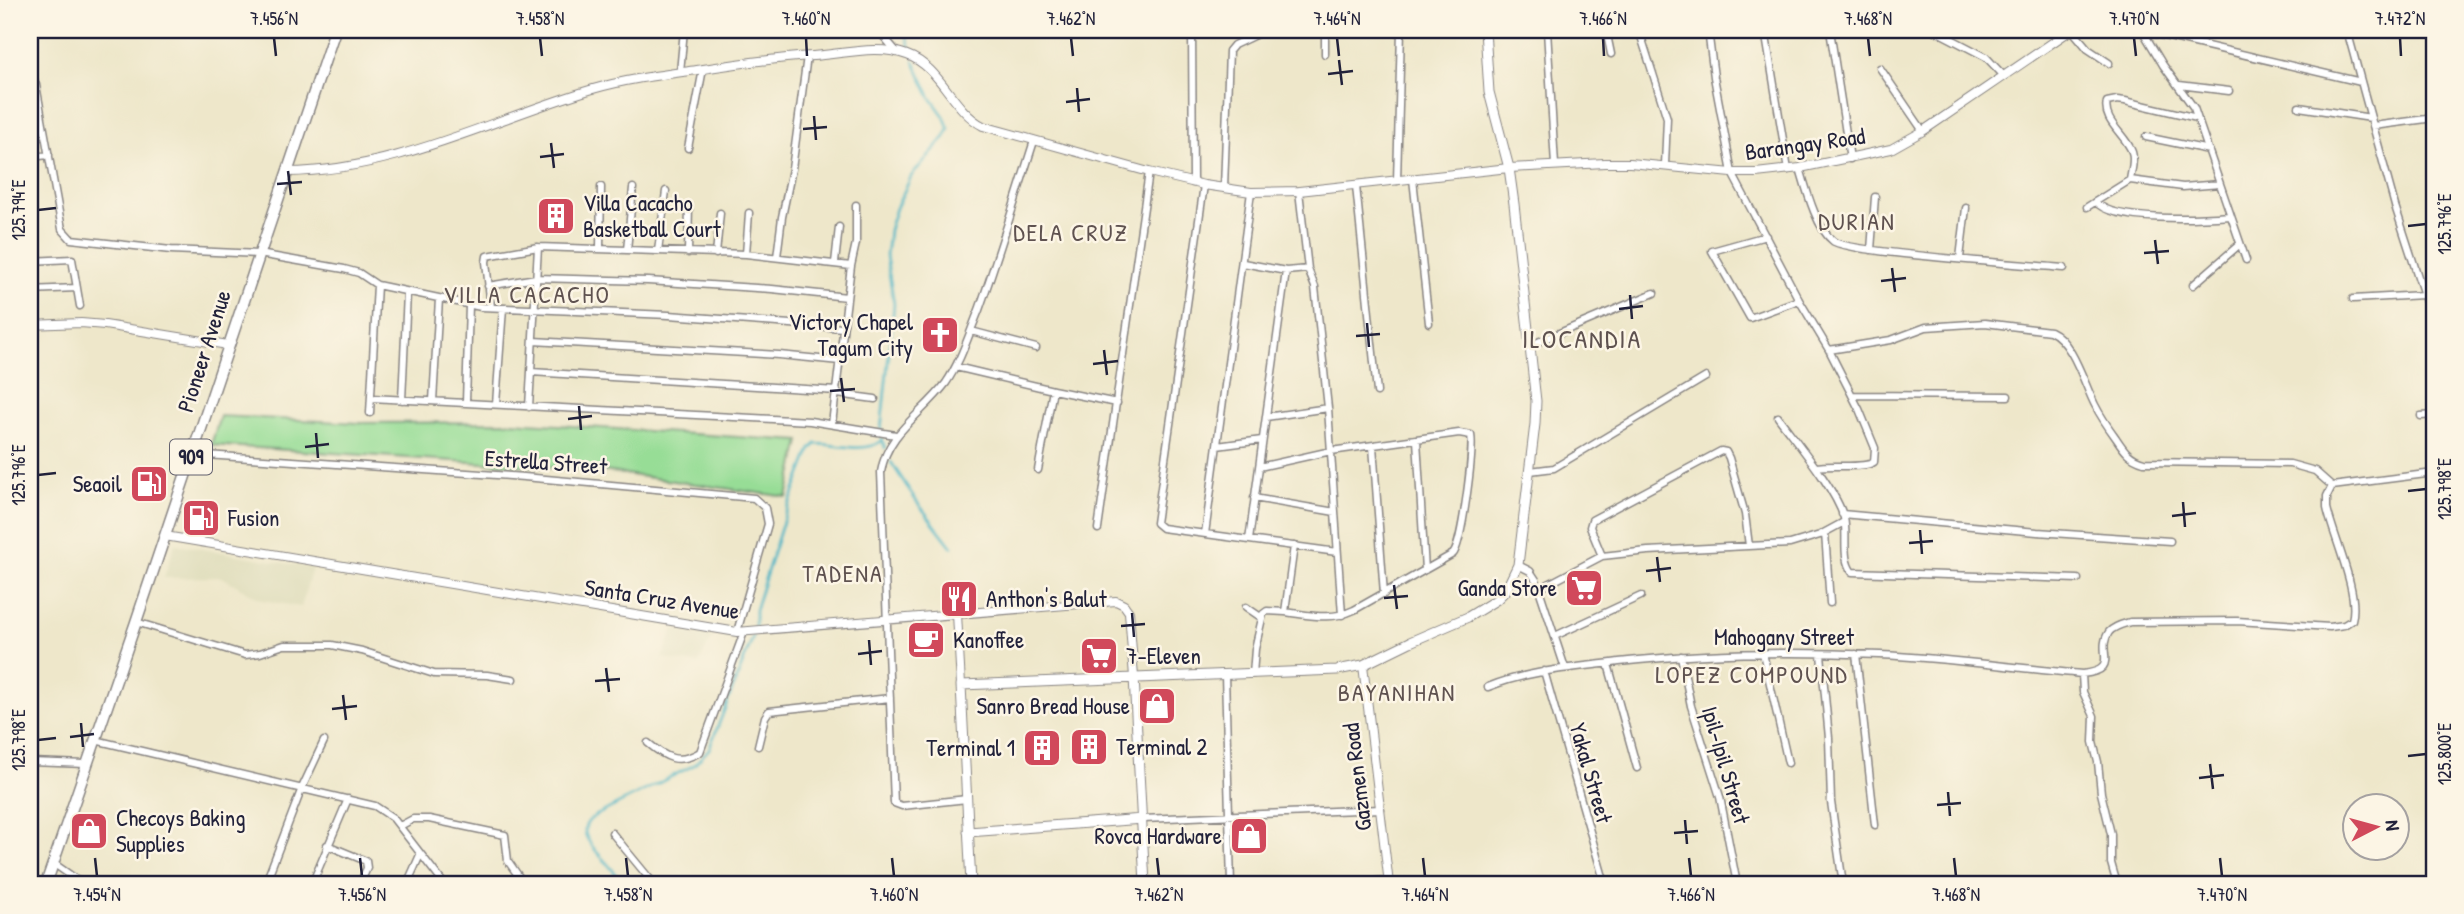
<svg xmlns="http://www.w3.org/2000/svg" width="2464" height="914" font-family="'Patrick Hand',sans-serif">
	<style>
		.built { fill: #dfddbb }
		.green { fill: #97dd96; stroke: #5c8068; stroke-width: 2 }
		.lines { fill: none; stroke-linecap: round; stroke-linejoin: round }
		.stream { stroke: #49b5c6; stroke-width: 2.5 }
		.minor-casing { stroke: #888482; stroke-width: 9 }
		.tertiary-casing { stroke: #888482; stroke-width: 10 }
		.secondary-casing { stroke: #888482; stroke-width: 11 }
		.trunk-casing { stroke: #888482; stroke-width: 13 }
		.minor { stroke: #fff; stroke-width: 6 }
		.tertiary { stroke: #fff; stroke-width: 8 }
		.secondary { stroke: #fff; stroke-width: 9 }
		.trunk { stroke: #fff; stroke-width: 10 }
		.ticks { fill: none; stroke: #22223b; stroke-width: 2.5 }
		.labels { text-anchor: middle; stroke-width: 5; stroke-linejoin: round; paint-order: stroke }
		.shield { fill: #fcf5e5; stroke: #63616e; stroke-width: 2 }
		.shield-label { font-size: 21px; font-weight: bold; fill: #22223b }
		.street-label { font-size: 23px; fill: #22223b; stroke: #fcf5e5 }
		.poi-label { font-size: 23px; fill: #22223b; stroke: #fcf5e5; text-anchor: start }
		.neighbourhood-label { font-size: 24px; letter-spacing: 2px; fill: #5f5250; stroke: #fcf5e5 }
		.quarter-label { font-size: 26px; letter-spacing: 2px; fill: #5f5250; stroke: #fcf5e5 }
		.neatline { fill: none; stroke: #22223b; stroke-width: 2.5 }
		.ticks-label { font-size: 18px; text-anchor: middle; fill: #22223b }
	</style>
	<rect width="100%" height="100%" fill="#fcf5e5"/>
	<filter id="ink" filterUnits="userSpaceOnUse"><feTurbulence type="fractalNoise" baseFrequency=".0143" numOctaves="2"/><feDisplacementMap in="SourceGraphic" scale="14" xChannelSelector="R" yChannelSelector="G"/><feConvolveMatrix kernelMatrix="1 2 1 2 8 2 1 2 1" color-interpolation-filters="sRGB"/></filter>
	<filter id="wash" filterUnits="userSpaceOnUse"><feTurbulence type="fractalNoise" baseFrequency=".00686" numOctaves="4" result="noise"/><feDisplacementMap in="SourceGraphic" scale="28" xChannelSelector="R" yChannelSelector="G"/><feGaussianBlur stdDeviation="1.57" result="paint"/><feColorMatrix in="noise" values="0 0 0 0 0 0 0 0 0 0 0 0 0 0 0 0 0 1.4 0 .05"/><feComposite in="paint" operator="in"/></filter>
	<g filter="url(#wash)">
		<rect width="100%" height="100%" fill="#eee7ca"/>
		<!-- built -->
		<path class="built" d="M355,30H473L469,40L353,35Z
			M175,544L312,568L301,607L262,600L222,577L164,578Z
			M674,629L714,635L698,664L662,658Z"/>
		<!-- green -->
		<path class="green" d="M220,416L360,423L512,422L800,441L787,497L603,471L211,445Z"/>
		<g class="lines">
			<!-- stream -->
			<path class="stream" d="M905,30L911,50
				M881,430L894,304L886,256L889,230L896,208L912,175L945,137L949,129L944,116L931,98L914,61
				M882,438L885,448
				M891,462L917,502L952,547
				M755,626V610L785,515L811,449L816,444C838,444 861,454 882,441
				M620,884C617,863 563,835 595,816L694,765L709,749L753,637"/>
		</g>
	</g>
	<g filter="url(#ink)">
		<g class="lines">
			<defs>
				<path id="minor" d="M878,30L896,51
					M1192,30L1193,183
					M1547,30L1555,165
					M1606,30L1611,54
					M1639,30L1667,118L1665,165
					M1708,30L1714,77L1732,173L1799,300L1829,350L1859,409L1875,448L1874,462C1865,469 1831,464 1816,467
					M1765,30L1788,170
					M1830,30L1850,159
					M1934,30L1986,57L2003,75
					M2072,30L2088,49L2109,63
					M2142,30L2163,65L2194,108L2246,260
					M2347,30L2395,206L2434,326
					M2143,31L2361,82
					M1325,54V30
					M1880,68L1923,131
					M30,70L36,85L62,229L71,239L171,250L259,254L344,269L359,273L377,285L481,307L669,315L843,328
					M680,72L684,30
					M2179,85L2229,91
					M2299,107L2371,118
					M30,126L43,125
					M2373,126L2434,118
					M2146,137L2209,150
					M688,148L703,69
					M30,157L49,155
					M1800,168C1806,188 1816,228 1833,241C1848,253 2031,265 2064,268
					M1413,179L1429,323
					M2130,180C2131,172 2135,160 2132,152C2126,135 2102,121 2107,102L2117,100L2125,101L2197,118
					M1397,181L1401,30
					M1204,185L1156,523L1162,528L1337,552
					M1356,186L1377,392
					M1224,188L1229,51L1234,45L1255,35L1257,30
					M1299,191L1308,269L1315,287L1328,408L1342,615
					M2096,202C2113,223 2203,218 2230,216
					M2087,207L2130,180L2183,187L2220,184
					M1766,236L1712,251L1750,318L1799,300
					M600,248L601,187
					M627,250L633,188
					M1871,250L1875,197
					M658,251L666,191
					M688,253L689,206
					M716,254L720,213
					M746,254L749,213
					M777,257L782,217L792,169L807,56
					M1960,258L1966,208
					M30,261L72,259L80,306
					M835,263L839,227
					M1243,263L1286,271L1308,269
					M851,266L856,243V205
					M2193,285L2240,244
					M488,286L536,278L648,281L772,289L847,297
					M30,290L77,288
					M2353,299L2423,295
					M491,307L486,262L487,256L538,247L746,254L851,266L832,424
					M971,331L1036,348
					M533,341L779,355L840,361
					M1531,345L1654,293
					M1829,350L1891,340L1926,327L1985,323L2050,331C2073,341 2084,384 2095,405C2101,417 2108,427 2116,438C2124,450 2129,458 2144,462L2290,464L2315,471L2332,486
					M956,367L1053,390L1038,470
					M531,372L837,391
					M1053,390L1117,403
					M837,394L875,399
					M1852,395L2008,396
					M371,398L810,421L896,435
					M402,400L407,293
					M433,401L439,299
					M466,402L469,305
					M496,404L503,308
					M529,407L538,247
					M370,413L377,285
					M2421,416L2434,415
					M1266,417L1328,408
					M1778,417C1797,443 1835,488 1844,518C1848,535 1841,558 1852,572L2078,579
					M1417,440L1425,570
					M1217,446L1262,440
					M1373,446L1384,594
					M192,454L524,477L754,498L765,508L768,524L737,632
					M1259,467L1331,451L1459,433L1471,435C1474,450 1462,545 1453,554L1354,610C1331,621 1310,615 1285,612L1294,546
					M1530,471L1554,468L1706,377
					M2332,486L2434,473
					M1254,498L1335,512
					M1842,514L2037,532L2170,541
					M1098,529L1149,172
					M1825,533L1830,603
					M1205,534L1251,192
					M1249,540L1286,271
					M1602,556L1590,527L1592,520L1721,451L1726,452L1729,458L1745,514L1749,546
					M1518,565L1530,571L1536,580L1565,668
					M1539,589L1602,556L1648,551L1790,544L1820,535L1844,522
					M1246,607L1262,618
					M136,622L245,655L260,653L284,645H332L362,651L434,674L487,675L513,679
					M1555,636L1641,596
					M1763,653L1788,763
					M1821,654L1829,738L1831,802L1843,884
					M1856,654L1875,825
					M1681,656L1691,706L1720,797L1737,884
					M1608,664L1637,768
					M1544,671L1605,884
					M1253,674L1255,649L1263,614L1267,611L1285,612
					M2082,674L2083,692L2094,716L2093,742L2098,762L2101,793L2111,834V863L2117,884
					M1225,675L1231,884
					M1488,687C1530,670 1574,668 1619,662C1706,652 1792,651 1880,655C1947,658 2015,668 2082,674C2122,670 2095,652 2109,632C2114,626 2123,624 2130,622L2237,621L2330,627L2344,625L2352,620C2360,593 2333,536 2327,508V496L2332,486
					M95,740L375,806L393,818L444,884
					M648,743C666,758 678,765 700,752L744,632
					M758,746L765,717L769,711L890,698
					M30,762L86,764
					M967,799L902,806L894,803L881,472C887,432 923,414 946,383C961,361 969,334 979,310C999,254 1016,197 1034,141
					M1143,819L1381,809
					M400,826L413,819H429L505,835L508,861L524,884
					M612,833L654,884
					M327,845L366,861L367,868L360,884
					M53,863L83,884
					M271,884L269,874L302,788L324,741
					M312,884L348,799
					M407,884L420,855
					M1347,884L1389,880"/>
				<path id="tertiary" d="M287,172C395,171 492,119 593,89C627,79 662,75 697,70C735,64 774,58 813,56C843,54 879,44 907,55C941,67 952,110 983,126L1149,172L1204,185L1251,192L1299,191L1509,168L1605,163H1630L1732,173H1756L1800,168L1891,149L1923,131L2071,30
					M30,325L81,323L105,325L228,345
					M165,536L737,632L1116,601L1124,605L1129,612L1134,677
					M957,614L961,685
					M1363,665L1389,884"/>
				<path id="secondary" d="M1134,677L1145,884
					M968,832L1143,819
					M971,884L961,685L1337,670L1363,665L1410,642L1468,617L1496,600L1506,590L1518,565L1535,424L1536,401L1514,204L1509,168L1489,92L1485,30"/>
				<path id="trunk" d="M46,884L136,622L335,30"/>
			</defs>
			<!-- minor casing -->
			<use href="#minor" class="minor-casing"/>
			<!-- tertiary casing -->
			<use href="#tertiary" class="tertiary-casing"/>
			<!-- secondary casing -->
			<use href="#secondary" class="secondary-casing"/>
			<!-- trunk casing -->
			<use href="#trunk" class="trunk-casing"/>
			<!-- minor -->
			<use href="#minor" class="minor"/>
			<!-- tertiary -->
			<use href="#tertiary" class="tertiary"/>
			<!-- secondary -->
			<use href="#secondary" class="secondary"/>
			<!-- trunk -->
			<use href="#trunk" class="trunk"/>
		</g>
	</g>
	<!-- ticks -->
	<path class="ticks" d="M274,38L276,56M540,38L542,56M806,38L807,56M1071,38L1073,56M1337,38L1339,56M1603,38L1604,56M1868,38L1870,56M2134,38L2136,56M2400,38L2401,56M1339,60L1342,85M1328,74L1353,71M1077,88L1079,112M1066,102L1090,99M814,116L816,140M803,129L827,127M551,143L554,168M540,157L564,154M288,171L291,195M277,184L302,182M38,210L56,208M2408,226L2426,224M2155,240L2158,264M2144,253L2169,251M1892,268L1895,292M1881,281L1906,278M1630,295L1632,319M1619,309L1643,306M1367,323L1369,347M1356,336L1380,334M1104,350L1107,375M1093,364L1118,361M841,378L844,402M830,391L855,389M579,406L581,430M568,419L592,416M316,433L318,458M305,447L329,444M38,475L56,473M2408,491L2426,489M2183,502L2185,527M2172,516L2196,513M1920,530L1922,554M1909,543L1933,541M1657,557L1660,582M1646,571L1671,568M1394,585L1397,609M1384,598L1408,596M1132,613L1134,637M1121,626L1145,624M869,640L871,665M858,654L882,651M606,668L609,692M595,681L620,679M343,695L346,720M332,709L357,706M81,723L83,747M70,737L94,734M38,740L56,738M2408,756L2426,754M2210,764L2213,789M2199,778L2224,775M1948,792L1950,816M1937,805L1961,803M1685,820L1687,844M1674,833L1698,831M95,858L97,876M360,858L362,876M626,858L628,876M892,858L894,876M1157,858L1159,876M1423,858L1425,876M1689,858L1691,876M1954,858L1956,876M2220,858L2222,876"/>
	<!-- icons -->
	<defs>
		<symbol id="building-square" viewBox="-11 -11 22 22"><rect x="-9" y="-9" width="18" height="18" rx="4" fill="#d1495b" stroke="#fcf5e5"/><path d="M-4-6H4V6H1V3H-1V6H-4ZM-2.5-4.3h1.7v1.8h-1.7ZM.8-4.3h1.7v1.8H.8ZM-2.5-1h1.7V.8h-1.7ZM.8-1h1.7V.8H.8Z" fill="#fff"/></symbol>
		<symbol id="church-square" viewBox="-11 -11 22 22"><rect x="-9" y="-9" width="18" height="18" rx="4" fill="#d1495b" stroke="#fcf5e5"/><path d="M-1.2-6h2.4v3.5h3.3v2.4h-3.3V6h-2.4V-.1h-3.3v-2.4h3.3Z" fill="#fff"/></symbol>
		<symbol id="fuel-square" viewBox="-11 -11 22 22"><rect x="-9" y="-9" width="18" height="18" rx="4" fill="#d1495b" stroke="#fcf5e5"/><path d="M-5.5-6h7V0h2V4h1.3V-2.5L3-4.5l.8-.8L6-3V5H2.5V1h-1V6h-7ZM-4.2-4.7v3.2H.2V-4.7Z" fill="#fff"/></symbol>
		<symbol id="supermarket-square" viewBox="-11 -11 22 22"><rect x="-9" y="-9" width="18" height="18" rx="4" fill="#d1495b" stroke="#fcf5e5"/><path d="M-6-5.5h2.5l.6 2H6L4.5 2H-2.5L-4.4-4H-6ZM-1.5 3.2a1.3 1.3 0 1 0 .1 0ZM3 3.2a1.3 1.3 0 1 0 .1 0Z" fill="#fff"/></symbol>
		<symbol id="restaurant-square" viewBox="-11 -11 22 22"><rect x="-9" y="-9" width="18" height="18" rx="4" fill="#d1495b" stroke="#fcf5e5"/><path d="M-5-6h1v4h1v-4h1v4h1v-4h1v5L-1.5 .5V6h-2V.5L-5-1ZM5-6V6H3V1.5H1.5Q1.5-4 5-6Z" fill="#fff"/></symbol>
		<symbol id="cafe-square" viewBox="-11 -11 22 22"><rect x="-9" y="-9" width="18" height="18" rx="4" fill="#d1495b" stroke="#fcf5e5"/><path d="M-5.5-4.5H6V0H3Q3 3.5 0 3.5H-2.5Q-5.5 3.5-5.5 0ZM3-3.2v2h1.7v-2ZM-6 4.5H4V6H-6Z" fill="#fff"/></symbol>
		<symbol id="shop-square" viewBox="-11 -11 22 22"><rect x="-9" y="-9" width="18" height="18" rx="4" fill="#d1495b" stroke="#fcf5e5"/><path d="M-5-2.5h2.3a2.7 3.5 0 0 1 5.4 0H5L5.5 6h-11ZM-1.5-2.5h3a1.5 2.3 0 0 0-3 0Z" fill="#fff"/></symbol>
	</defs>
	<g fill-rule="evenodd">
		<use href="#building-square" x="534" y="194" width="44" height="44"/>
		<use href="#church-square" x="918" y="313" width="44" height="44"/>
		<use href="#fuel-square" x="127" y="462" width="44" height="44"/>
		<use href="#fuel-square" x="179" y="496" width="44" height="44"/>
		<use href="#supermarket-square" x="1562" y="566" width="44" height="44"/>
		<use href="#restaurant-square" x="937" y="577" width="44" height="44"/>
		<use href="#cafe-square" x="904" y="618" width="44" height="44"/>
		<use href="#supermarket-square" x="1077" y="634" width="44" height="44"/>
		<use href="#shop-square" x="1135" y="684" width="44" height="44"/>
		<use href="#building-square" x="1067" y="725" width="44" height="44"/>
		<use href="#building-square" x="1020" y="726" width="44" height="44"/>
		<use href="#shop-square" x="67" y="809" width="44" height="44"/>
		<use href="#shop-square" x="1227" y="814" width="44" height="44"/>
	</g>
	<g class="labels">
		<!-- shield labels -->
		<rect class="shield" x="170" y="439.5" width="42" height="35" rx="5"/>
		<g class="shield-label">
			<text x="191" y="464">909</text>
		</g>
		<!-- street labels -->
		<g class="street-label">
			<text transform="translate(1805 144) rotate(-8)" y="8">Barangay Road</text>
			<text transform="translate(204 351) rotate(-72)" y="8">Pioneer Avenue</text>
			<text transform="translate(546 462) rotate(4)" y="8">Estrella Street</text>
			<text transform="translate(662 599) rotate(9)" y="8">Santa Cruz Avenue</text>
			<text x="1784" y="645">Mahogany Street</text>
			<text transform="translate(1726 765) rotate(74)" y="8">Ipil-Ipil Street</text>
			<text transform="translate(1591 773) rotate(74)" y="8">Yakal Street</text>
			<text transform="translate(1357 777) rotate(-97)" y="8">Gazmen Road</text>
		</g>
		<!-- poi labels -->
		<g class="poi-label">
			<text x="583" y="211">Villa Cacacho<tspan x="583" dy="26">Basketball Court</tspan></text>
			<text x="913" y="330" text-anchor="end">Victory Chapel<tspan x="913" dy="26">Tagum City</tspan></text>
			<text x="122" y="492" text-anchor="end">Seaoil</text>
			<text x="228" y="526">Fusion</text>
			<text x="1557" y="596" text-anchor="end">Ganda Store</text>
			<text x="986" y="607">Anthon's Balut</text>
			<text x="953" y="648">Kanoffee</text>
			<text x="1126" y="664">7-Eleven</text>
			<text x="1130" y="714" text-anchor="end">Sanro Bread House</text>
			<text x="1116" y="755">Terminal 2</text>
			<text x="1015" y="756" text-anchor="end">Terminal 1</text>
			<text x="116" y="826">Checoys Baking<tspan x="116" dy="26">Supplies</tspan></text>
			<text x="1222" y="844" text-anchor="end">Rovca Hardware</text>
		</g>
		<!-- neighbourhood labels -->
		<g class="neighbourhood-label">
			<text x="1857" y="230">DURIAN</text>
			<text x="1071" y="241">DELA CRUZ</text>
			<text x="527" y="303">VILLA CACACHO</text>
			<text x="843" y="582">TADENA</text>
			<text x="1752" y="683">LOPEZ COMPOUND</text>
			<text x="1397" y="701">BAYANIHAN</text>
		</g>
		<!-- quarter labels -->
		<g class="quarter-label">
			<text x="1582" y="348">ILOCANDIA</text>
		</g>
	</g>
	<!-- margin -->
	<rect width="2464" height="914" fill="none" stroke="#fcf5e5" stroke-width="77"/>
	<!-- north arrow -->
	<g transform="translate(2376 827) rotate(84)"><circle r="33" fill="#fcf5e5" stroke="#a5a1a1" stroke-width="2"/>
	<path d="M0-5L12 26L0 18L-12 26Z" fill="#d1495b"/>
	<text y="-10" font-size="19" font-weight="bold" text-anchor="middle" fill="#22223b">N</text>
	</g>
	<rect x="38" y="38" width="2388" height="838" class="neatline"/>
	<g class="ticks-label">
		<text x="274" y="25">7.456°N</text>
		<text x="540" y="25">7.458°N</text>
		<text x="806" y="25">7.460°N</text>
		<text x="1071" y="25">7.462°N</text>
		<text x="1337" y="25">7.464°N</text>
		<text x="1603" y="25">7.466°N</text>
		<text x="1868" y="25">7.468°N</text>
		<text x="2134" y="25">7.470°N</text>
		<text x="2400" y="25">7.472°N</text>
		<text transform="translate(19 210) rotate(-90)" y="6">125.794°E</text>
		<text transform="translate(2445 224) rotate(-90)" y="6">125.796°E</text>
		<text transform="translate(19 475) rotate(-90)" y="6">125.796°E</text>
		<text transform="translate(2445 489) rotate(-90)" y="6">125.798°E</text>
		<text transform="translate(19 740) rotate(-90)" y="6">125.798°E</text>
		<text transform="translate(2445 754) rotate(-90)" y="6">125.800°E</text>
		<text x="97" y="901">7.454°N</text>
		<text x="362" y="901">7.456°N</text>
		<text x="628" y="901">7.458°N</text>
		<text x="894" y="901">7.460°N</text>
		<text x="1159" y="901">7.462°N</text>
		<text x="1425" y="901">7.464°N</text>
		<text x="1691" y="901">7.466°N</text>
		<text x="1956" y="901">7.468°N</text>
		<text x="2222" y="901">7.470°N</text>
	</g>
</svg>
